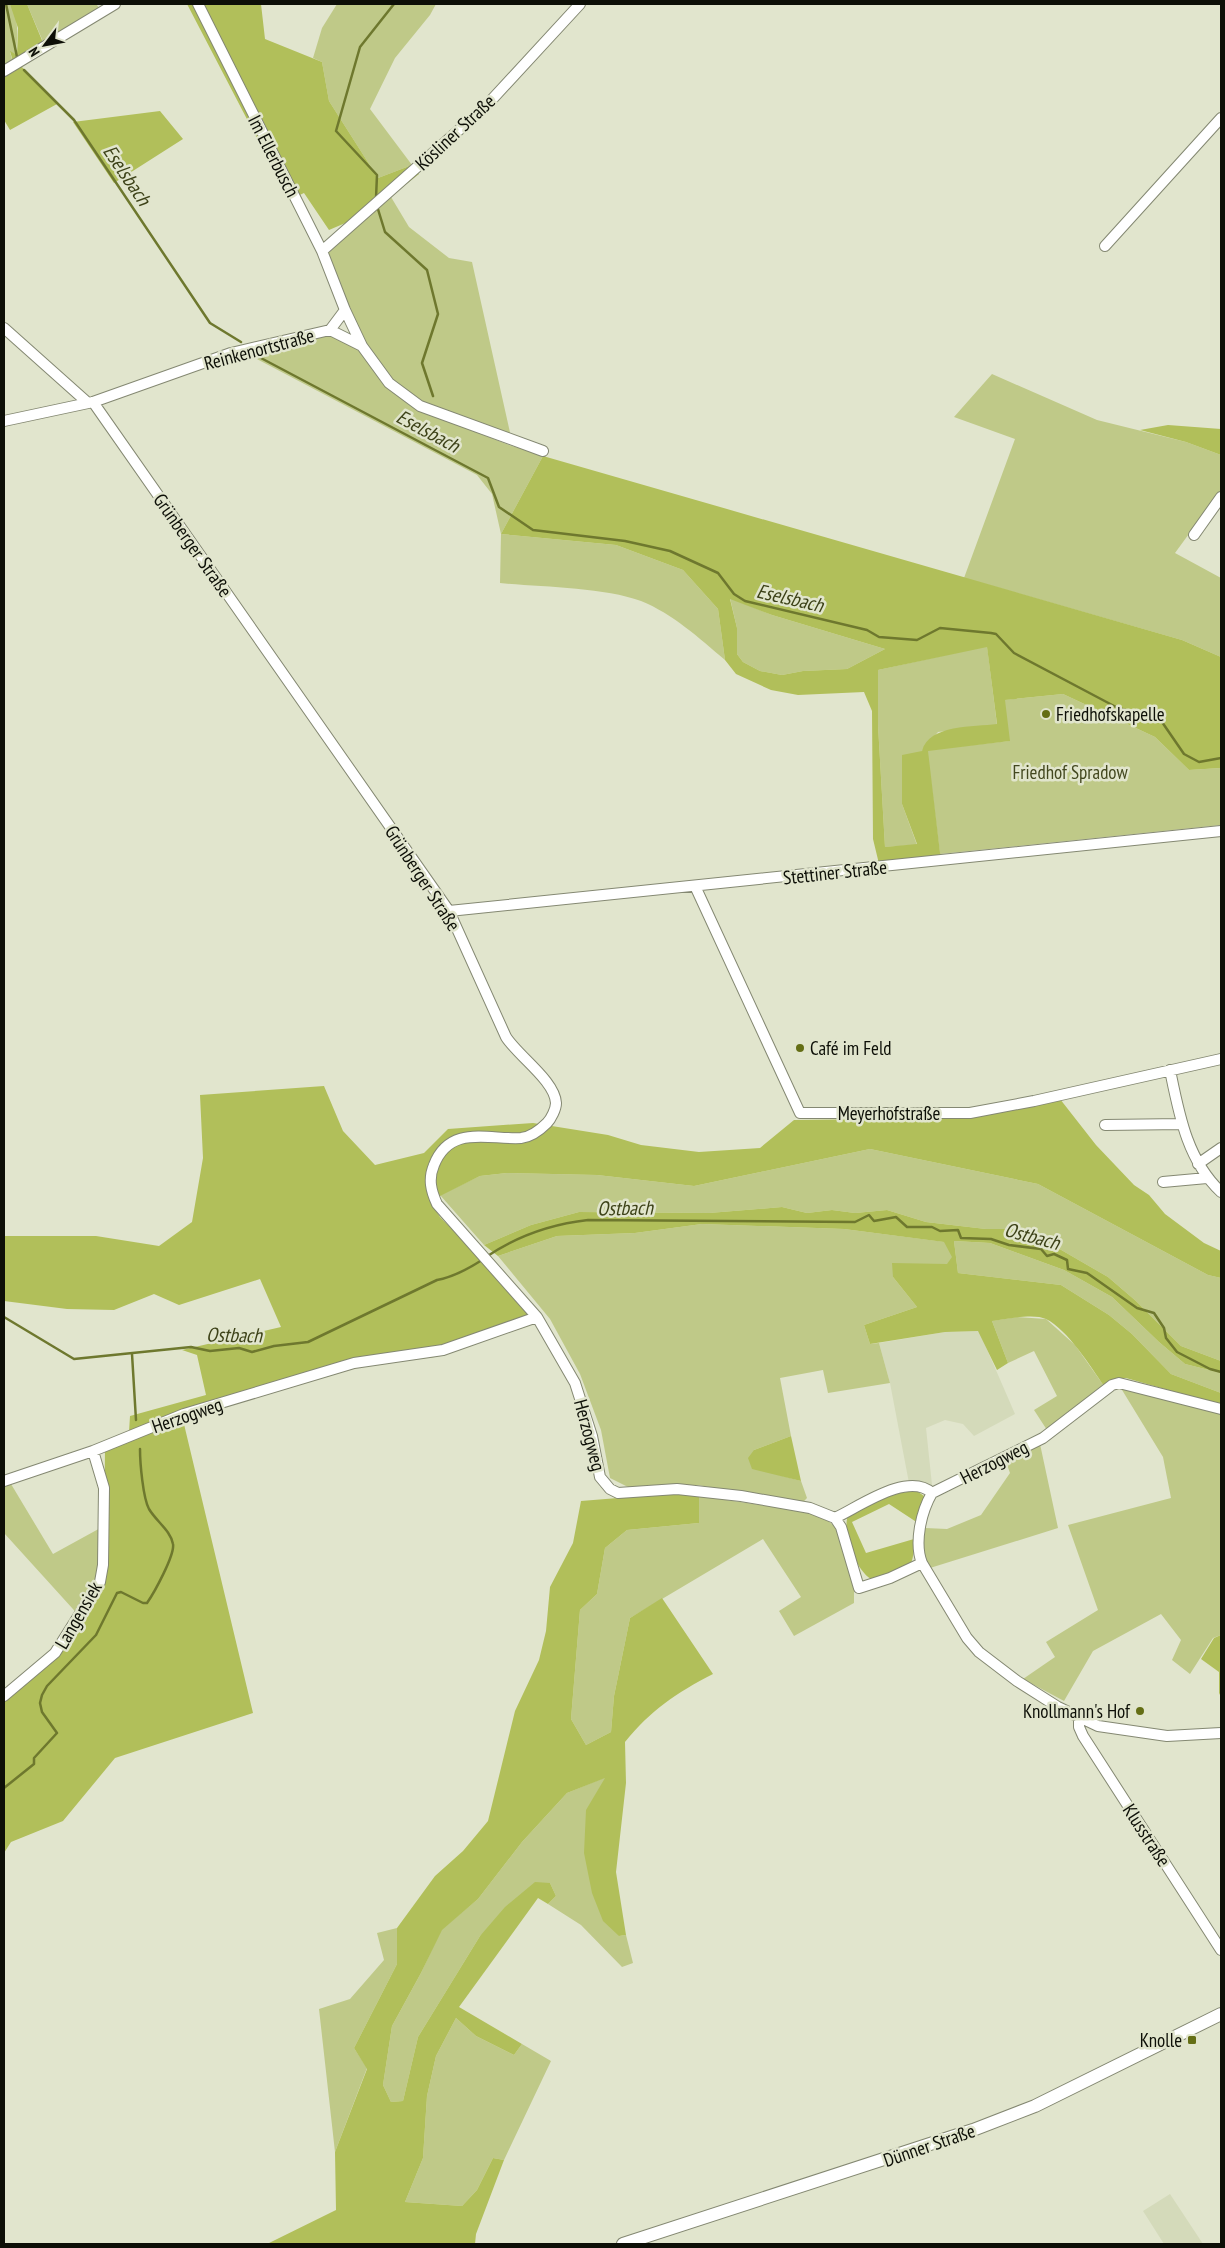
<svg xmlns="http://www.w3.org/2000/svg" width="1225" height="2248" font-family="'PT Sans Narrow',sans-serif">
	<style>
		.built { fill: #d4daba }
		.green { fill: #bfc988 }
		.forest { fill: #b1bf5a; fill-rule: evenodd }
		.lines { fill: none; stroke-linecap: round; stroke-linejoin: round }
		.stream { stroke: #6e782e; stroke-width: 2.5 }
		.minor-casing { stroke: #848872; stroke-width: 12 }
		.tertiary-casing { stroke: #848872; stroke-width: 14 }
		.minor { stroke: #fff; stroke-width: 10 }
		.tertiary { stroke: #fff; stroke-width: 12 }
		.poi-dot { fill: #646e15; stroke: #e1e5cd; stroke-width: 2 }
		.labels { text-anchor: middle; stroke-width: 5; stroke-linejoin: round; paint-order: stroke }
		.street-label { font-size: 19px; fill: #0d0f07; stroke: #e1e5cd }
		.poi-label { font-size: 19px; fill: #0d0f07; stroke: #e1e5cd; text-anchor: start }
		.park-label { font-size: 19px; fill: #43481f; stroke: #e1e5cd }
		.water-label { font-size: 20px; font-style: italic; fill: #3d4218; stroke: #e1e5cd }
	</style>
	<rect width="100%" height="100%" fill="#e1e5cd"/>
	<!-- built -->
	<path class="built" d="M979,1331L1015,1414L974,1436L963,1424L945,1420L926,1428L932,1485L909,1483L890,1383L879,1343L945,1332Z
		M1170,2194L1203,2244H1164L1143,2211Z"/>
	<!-- green -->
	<path class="green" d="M4,4H10C20,18 17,39 16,55L10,52L13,63L4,68Z
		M27,4H96L101,10L44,44Z
		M337,4H436L430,15L395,58L370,109L412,165L378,178L329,101L322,62L313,58L322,28Z
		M391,197L409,227L449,258L472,262L511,437L421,403L393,381L365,344L326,253L371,212Z
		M329,333L359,349L417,409L509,445L543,456L501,534L616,545L683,570L718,609L725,660C699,638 673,614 641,601C603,587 541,587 500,583L501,534L492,494L477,475L251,356Z
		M992,374L1097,420L1186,442L1221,455V490L1175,553L1221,578V657L1182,640L964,578L1015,439L954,417Z
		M730,598L772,615L885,649L847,669L803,671L782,675L760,671L743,662L737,654V628Z
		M987,646L997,725L938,732L922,751L902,804L917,845L885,847L878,725V670Z
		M1063,694L1155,737L1189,770L1221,768V825L940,854L927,750L1009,741L1004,700Z
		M870,1149L1038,1184L1208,1275L1221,1278V1361L1181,1346L1136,1301L1108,1277L1025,1229H986L926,1222L887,1210L855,1213L832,1210L807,1213L782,1207L709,1213L579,1212L531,1225L484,1245L440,1195L480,1176L507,1173L597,1175L694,1186Z
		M702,1224L844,1229L945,1242L953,1257L948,1264L893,1277L917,1307L864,1325L870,1344L879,1343L890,1383L828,1393L823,1370L780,1378L791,1436L754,1450L779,1475L801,1481L807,1498L802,1503L698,1485L630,1488L610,1478L601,1430L580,1374L550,1319L498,1256L557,1236L635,1233Z
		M954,1241L990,1243L1064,1270L1112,1297L1159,1342L1185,1364L1221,1373V1393L1171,1374L1132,1334L1109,1315L1061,1285L958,1273Z
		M1017,1317L1046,1319L1075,1345L1104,1386L1047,1430L1034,1410L1057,1396L1034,1351L1008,1363L992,1321Z
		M1119,1385L1221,1412V1635L1213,1638L1190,1674L1172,1660L1181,1640L1161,1614L1093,1651L1064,1701L1023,1679L1055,1657L1046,1642L1098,1610L1068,1525L1171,1498L1163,1457Z
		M1040,1444L1058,1528L930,1568C923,1555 921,1542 925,1528L947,1529L981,1515L1010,1473L1006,1462Z
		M11,1484L53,1554L104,1526V1576L82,1619L4,1533V1486Z
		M699,1496L821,1514L838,1530L854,1590V1603L794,1636L779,1611L801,1597L763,1539L630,1618L614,1696L611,1732L586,1745L571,1719L580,1610L597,1594L605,1548L627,1530L699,1523Z
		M606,1777L619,1936L626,1935L633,1963L622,1967L581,1925L548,1904L556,1896L550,1883L480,1936L418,2037L403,2101L391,2102L383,2085L392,2026L421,1973L441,1930L478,1899L522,1842L567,1793Z
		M397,1928V1964L354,2048L367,2068L335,2152L319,2009L350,1999L384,1960L377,1933Z
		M456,2018L476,2036L514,2055L522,2044L551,2061L504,2160L493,2158L477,2190L462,2206L405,2202L423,2158L427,2096L436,2056Z"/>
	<!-- forest -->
	<path class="forest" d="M10,4H27L46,50L21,66L57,104L10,130L4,120V75L15,69L10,51L17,55L18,28Z
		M187,4H261L265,39L322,62L329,101L378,178L412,165L419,174L371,212L329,230L304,193L289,200Z
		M160,111L183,139L114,183L73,122Z
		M1168,425L1221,429V455L1186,442L1140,430Z
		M543,456L1182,640L1221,657V768L1189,770L1155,737L1063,694L1005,700L1010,741L928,751L941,861L880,868L873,839L872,711L864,692L798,695L771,690L736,674L725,660L718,609L683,570L616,545L501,534ZM730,599L772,615L885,649L847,669L803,671L782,675L760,671L743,662L737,654V628ZM987,647L997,724C974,727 929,724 922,751L902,755V804L917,844L885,847L878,725V670Z
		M324,1086L343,1131L375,1165L424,1153L448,1129L533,1123L608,1135L641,1145L699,1152L760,1148L794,1120L971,1118L1060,1099L1096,1145L1134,1185L1149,1195L1165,1214L1204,1243L1221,1251V1278L1208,1275L1038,1184L870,1149L694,1186L597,1175L507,1173L480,1176L430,1201L440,1217L488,1266L528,1313V1326L435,1357L354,1366L211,1409L183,1420L253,1713L115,1758L63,1821L11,1842L4,1853V1702L54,1660L104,1576L105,1446L129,1432L130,1416L206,1395L197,1355L182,1350L281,1327L260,1279L179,1305L154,1294L114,1310L67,1309L4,1301V1236H96L159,1246L192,1222L203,1158L200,1095Z
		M782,1207L807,1213L832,1210L855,1213L887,1210L926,1222L986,1229H1025L1108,1277L1136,1301L1181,1346L1221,1361V1373L1185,1364L1159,1342L1112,1297L1064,1270L990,1243L954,1241L958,1273L1061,1285L1109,1315L1132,1334L1171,1374L1221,1393V1405L1126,1378L1114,1379L1104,1386C1091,1367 1068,1330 1046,1319C1034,1313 1006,1319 992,1321L1008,1363L997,1370L978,1331L945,1332L870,1344L864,1325L917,1307L893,1277L892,1263L947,1264L952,1257L944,1242L844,1229L702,1224L635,1233L557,1236L498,1256L484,1245L531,1225L579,1212L709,1213Z
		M791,1436L801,1481L752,1469L748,1458L754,1450Z
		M917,1491L924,1496L918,1523L889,1504L852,1522L866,1553L914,1539C914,1546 914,1557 911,1563C907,1572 881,1577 871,1579C855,1569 842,1532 848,1515L888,1494Z
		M680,1493L699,1496V1523L627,1530L605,1548L597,1594L580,1610L571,1719L586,1745L611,1732L614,1696L630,1618L662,1598L713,1674C676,1693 651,1710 625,1742L626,1783L616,1872L626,1935L619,1936L603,1921L592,1893L584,1853L586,1810L605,1778L567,1793L522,1842L478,1899L442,1930L421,1973L392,2026L383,2085L391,2102L403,2101L418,2037L480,1936L505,1907L535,1882L550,1883L556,1896L548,1904L538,1898L459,2007L522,2044L514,2055L476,2036L456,2018L436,2056L427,2096L423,2158L405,2202L462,2206L477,2190L493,2158L504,2160L476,2234L475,2244H267L336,2210L335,2152L367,2069L354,2048L397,1964V1928L435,1876L463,1851L488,1821L515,1711L539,1660L546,1631L550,1587L573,1543L581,1501Z
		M1221,1635V1697L1219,1693V1672L1201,1659L1214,1638Z"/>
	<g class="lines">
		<!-- stream -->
		<path class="stream" d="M6,4L17,57
			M24,70L74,120L210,323L241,342
			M376,198L377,175L336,131L360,47L394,4
			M377,206L385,232L427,270L438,314L422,363L433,396
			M259,357L488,478L499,507L533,530L625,541L670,551L718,573L734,594L745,601L867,630L879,637L917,640L940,628L991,633L996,634L1014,653L1116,707L1162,722L1184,754L1199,762L1221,758
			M486,1257C517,1236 552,1224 588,1220L855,1222L869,1215L874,1221L896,1217L907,1227H932L940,1231L958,1230L961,1238L991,1239L1009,1245L1041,1249L1047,1256L1054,1254L1067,1260L1068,1269L1087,1273L1137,1308L1154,1313L1164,1328L1166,1338L1177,1352L1210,1369L1221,1372
			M4,1317L74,1359L191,1347L210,1351L239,1348L252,1352L274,1346L308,1342L437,1280C454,1277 468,1269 482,1260
			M132,1354L136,1420
			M4,1788L34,1764V1758L57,1733L42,1712L40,1703L42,1695L47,1686L96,1635L117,1593L121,1592L143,1603H147C154,1593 175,1555 173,1544C171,1531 156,1521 149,1509C143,1498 140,1463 140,1449"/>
		<defs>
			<path id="minor" d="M198,4L322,251L345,310L362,346
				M4,71L115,4
				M1105,246L1221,118
				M322,251L485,107L580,4
				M4,328L88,403
				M330,330L345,310
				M93,402L449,911L506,1037C518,1056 555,1081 556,1103C556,1109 551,1119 547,1123C540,1130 531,1137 521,1138C489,1140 450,1124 434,1165C428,1179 431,1191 437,1204L537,1317
				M4,421L93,402L231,353L330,330L362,346L389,383L420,406L543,451
				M1194,535L1221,497
				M695,886L800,1113H970L1034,1101L1221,1059
				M449,911L1221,831
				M1170,1070C1179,1114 1187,1160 1221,1192
				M1105,1125L1182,1124
				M1198,1164L1221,1148
				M1163,1182L1207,1178
				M4,1481L93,1451L184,1414L354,1363L443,1350L537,1317L575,1383L592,1436L600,1477L610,1489L618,1493L677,1489L741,1496L810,1508L835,1518C859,1507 908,1471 932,1493
				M932,1493C921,1512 914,1543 922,1563L967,1638L979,1652L1017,1681L1058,1707L1098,1726L1167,1736L1221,1733
				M932,1493L1043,1438L1112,1385L1119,1383L1221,1409
				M835,1518L841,1527L859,1588L890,1578L922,1563
				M4,1696L55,1653L100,1582L103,1565L104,1488L93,1451
				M1079,1719V1727L1083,1736L1221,1950"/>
			<path id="tertiary" d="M623,2244L973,2130L1035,2106L1221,2014"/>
		</defs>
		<!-- minor casing -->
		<use href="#minor" class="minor-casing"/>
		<!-- tertiary casing -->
		<use href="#tertiary" class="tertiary-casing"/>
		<!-- minor -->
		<use href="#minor" class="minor"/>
		<!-- tertiary -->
		<use href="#tertiary" class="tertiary"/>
	</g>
	<!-- markers -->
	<g class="poi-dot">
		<circle cx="1046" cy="714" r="5"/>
		<circle cx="800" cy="1048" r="5"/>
		<circle cx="1140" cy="1711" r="5"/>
		<rect x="1187" y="2035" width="10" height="10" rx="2.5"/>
	</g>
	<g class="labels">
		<!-- street labels -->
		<g class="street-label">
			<text transform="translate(455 132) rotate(-43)" y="7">Kösliner Straße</text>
			<text transform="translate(274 156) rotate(63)" y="7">Im Ellerbusch</text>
			<text transform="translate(259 349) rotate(-15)" y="7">Reinkenortstraße</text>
			<text transform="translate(193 545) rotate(55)" y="7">Grünberger Straße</text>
			<text transform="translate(835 872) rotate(-6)" y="7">Stettiner Straße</text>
			<text transform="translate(423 878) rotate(57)" y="7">Grünberger Straße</text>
			<text x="889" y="1120">Meyerhofstraße</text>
			<text transform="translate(187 1415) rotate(-19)" y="7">Herzogweg</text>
			<text transform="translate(590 1435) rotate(75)" y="7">Herzogweg</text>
			<text transform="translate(994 1462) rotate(-27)" y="7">Herzogweg</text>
			<text transform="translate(78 1615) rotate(-60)" y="7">Langensiek</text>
			<text transform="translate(1147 1835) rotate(57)" y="7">Klusstraße</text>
			<text transform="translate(929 2145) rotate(-19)" y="7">Dünner Straße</text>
		</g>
		<!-- poi labels -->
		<g class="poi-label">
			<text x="1056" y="721">Friedhofskapelle</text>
			<text x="810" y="1055">Café im Feld</text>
			<text x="1130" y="1718" text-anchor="end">Knollmann's Hof</text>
			<text x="1182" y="2047" text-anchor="end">Knolle</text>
		</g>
		<!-- park labels -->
		<g class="park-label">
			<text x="1070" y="779">Friedhof Spradow</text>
		</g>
		<!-- water labels -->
		<g class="water-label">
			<text transform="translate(127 175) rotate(56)" y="7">Eselsbach</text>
			<text transform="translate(428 431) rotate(28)" y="7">Eselsbach</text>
			<text transform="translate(790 598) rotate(13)" y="7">Eselsbach</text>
			<text transform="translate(625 1208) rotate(-1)" y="7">Ostbach</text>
			<text transform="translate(1032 1236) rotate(15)" y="7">Ostbach</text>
			<text transform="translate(234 1335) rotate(1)" y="7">Ostbach</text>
		</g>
	</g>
	<!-- border -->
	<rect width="1225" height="2248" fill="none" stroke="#0d0f07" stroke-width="10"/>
	<!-- north arrow -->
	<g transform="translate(45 45) rotate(238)" stroke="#e1e5cd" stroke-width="4" paint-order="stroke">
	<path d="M0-4L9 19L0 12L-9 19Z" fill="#0d0f07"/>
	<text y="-8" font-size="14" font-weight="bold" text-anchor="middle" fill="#0d0f07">N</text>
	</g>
</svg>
